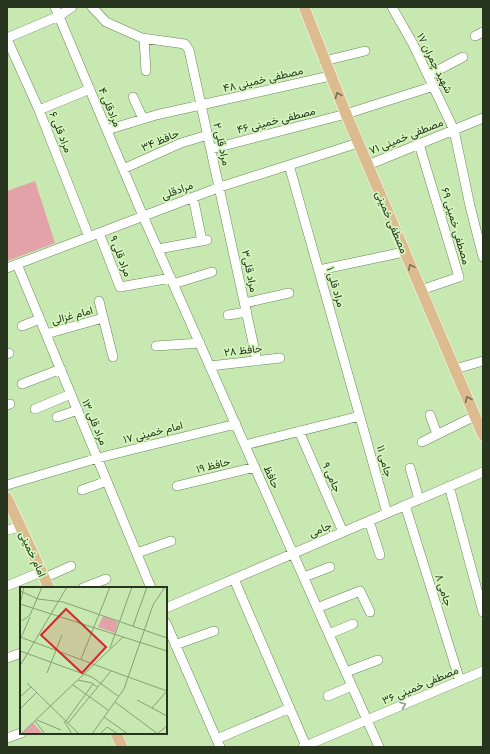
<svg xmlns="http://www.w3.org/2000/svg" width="490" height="754" font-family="Ubuntu,Vazirmatn,sans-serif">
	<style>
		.green { fill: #e3a2a8 }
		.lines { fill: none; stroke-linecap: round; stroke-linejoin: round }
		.minor-casing { stroke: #6a8855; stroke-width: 10 }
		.major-casing { stroke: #fff; stroke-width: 12 }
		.minor { stroke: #fff; stroke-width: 9 }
		.major { stroke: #dcbc8f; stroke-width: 11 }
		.oneway { stroke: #787151 }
		.oneway2 { stroke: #939a8e }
		.labels { text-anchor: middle; stroke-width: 3.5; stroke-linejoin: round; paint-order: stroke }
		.street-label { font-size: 11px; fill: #27341e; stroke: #d4f6be }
		.inset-road { fill: none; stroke: #87a076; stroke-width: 1 }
		.view { fill: #d62828; fill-opacity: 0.15; stroke: #d62828; stroke-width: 2 }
		.inset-edge { fill: none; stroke: #27341e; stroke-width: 2 }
	</style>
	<rect width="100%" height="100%" fill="#c7e8b1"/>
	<!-- green -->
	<path class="green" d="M35,181L55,243L7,261V191Z"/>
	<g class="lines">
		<defs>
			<path id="minor" d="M55,7L143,216L379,747
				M92,7L106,22L142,38L185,44L189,50L257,361
				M392,7L413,44L454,130L470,206L483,257
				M475,36L483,32
				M7,38L59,16L72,7
				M7,39L39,110L89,237
				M144,39L146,71
				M324,61L365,51
				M429,75L463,57
				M133,97L143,119
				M39,110L90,89
				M107,130L156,115L330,76
				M419,144L459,277L421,290
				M211,149L346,114L434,86
				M289,165L387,513
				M368,165L483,118
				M123,169L181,143L208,135
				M193,197L202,241
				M99,233L120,287L171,278
				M158,249L207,240
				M17,264L151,588
				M7,268L220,187L358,143
				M319,270L404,252
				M173,284L212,272
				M99,301L113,357
				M245,303L289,293
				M228,315L247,312
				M22,326L40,319
				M46,334L103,318
				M156,346L200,343
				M7,354L9,353
				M210,366L280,358
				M455,369L483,361
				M22,384L61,369
				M7,405L10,404
				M35,409L71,394
				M430,415L437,434
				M57,417L78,410
				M299,431L343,532
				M422,442L475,416
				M245,445L360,416
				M410,468L419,499
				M7,485L98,458L236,424
				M177,486L255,467
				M449,486L483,612
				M82,490L107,481
				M405,505L460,681
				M369,521L380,555
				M7,530L20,527
				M137,553L171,541
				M304,577L330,567
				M44,578L71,566
				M234,579L306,746
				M7,586L41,572
				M83,588L106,579
				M166,608L483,472
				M317,608L360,591L370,612
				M166,623L220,747
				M329,634L353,624
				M175,645L214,631
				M7,658L21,653
				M346,672L378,660
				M328,696L352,686
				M7,738L21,733
				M217,739L290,708
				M303,747L483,671"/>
			<path id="major" d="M304,7L346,114L483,435
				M7,498L49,588
				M116,733L122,747"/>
		</defs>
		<!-- minor casing -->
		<use href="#minor" class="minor-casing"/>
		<!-- major casing -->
		<use href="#major" class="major-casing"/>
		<!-- minor -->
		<use href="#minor" class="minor"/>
		<!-- major -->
		<use href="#major" class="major"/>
	</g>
	<!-- one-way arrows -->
	<defs><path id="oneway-chevron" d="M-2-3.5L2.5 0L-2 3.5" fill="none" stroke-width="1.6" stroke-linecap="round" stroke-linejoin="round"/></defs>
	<g class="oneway">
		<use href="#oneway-chevron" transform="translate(338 95) rotate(-113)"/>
		<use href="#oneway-chevron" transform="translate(411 267) rotate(-114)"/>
		<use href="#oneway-chevron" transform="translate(468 399) rotate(-113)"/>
	</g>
	<use class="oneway2" href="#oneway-chevron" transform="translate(403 705) rotate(-23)"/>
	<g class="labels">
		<!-- street labels -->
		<g class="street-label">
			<text transform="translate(435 63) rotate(63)" y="4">شهید چمران ۱۷</text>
			<text transform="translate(263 79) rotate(-13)" y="4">مصطفی خمینی ۴۸</text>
			<text transform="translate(110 107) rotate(67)" y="4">مرادقلی ۴</text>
			<text transform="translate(276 120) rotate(-14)" y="4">مصطفی خمینی ۴۶</text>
			<text transform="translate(61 132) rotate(68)" y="4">مراد قلی ۶</text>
			<text transform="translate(406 136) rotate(-22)" y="4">مصطفی خمینی ۷۱</text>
			<text transform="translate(160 140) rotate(-23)" y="4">حافظ ۳۴</text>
			<text transform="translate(222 144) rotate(77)" y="4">مراد قلی ۲</text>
			<text transform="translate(177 190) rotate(-21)" y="4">مرادقلی</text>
			<text transform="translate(392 222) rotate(67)" y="4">مصطفی خمینی</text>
			<text transform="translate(456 226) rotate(74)" y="4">مصطفی خمینی ۶۹</text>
			<text transform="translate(121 256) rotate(69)" y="4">مراد قلی ۹</text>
			<text transform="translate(250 271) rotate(78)" y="4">مراد قلی۳</text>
			<text transform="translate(336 287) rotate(74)" y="4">مراد قلی ۱</text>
			<text transform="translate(72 315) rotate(-15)" y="4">امام غزالی</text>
			<text transform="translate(243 350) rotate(-7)" y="4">حافظ ۲۸</text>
			<text transform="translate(95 422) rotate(67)" y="4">مراد قلی ۱۳</text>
			<text transform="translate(153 432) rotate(-14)" y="4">امام خمینی ۱۷</text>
			<text transform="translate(385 461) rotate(74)" y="4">جامی ۱۱</text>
			<text transform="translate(213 465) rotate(-14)" y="4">حافظ ۱۹</text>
			<text transform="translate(272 477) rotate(66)" y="4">حافظ</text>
			<text transform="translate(332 477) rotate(66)" y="4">جامی ۹</text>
			<text transform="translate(320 529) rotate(-23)" y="4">جامی</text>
			<text transform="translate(33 554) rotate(65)" y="4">امام خمینی</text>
			<text transform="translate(444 590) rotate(72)" y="4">جامی ۸</text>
			<text transform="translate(420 685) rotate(-23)" y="4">مصطفی خمینی ۳۶</text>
		</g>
	</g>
	<!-- overview -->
	<g transform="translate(20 587)">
		<rect width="147" height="147" fill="#c7e8b1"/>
		<path d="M83,29L98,35L95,46L78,40ZM13,136L23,147H2Z" fill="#e3a2a8"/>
		<path class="inset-road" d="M0,4L18,12L43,15L147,51M0,17L4,0M0,17L147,64M2,34L10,28L22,0M113,39L127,0M0,50L108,90M0,53L10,30M90,61L112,0M0,64L72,90L98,109M61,72L90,0M0,79L47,0M27,86L42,48M108,90L147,104M58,93L72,96L77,100M7,96L59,147M53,98L88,123M0,110L11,100M117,113L147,129M95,115L138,147M132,121L147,104M0,122L17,105M84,130L108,147M17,133L41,143M15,134L25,147M44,134L52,147M46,134L73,97M48,136L91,84M1,147L103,50M72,147L104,102L133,18L145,0M80,147L87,140L98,147M137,147L147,139"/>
		<path class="view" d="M46,22L86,60L62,86L21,48Z"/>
		<rect width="147" height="147" class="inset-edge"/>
	</g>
	<!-- border -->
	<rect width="490" height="754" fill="none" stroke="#27341e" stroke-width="16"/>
</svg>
